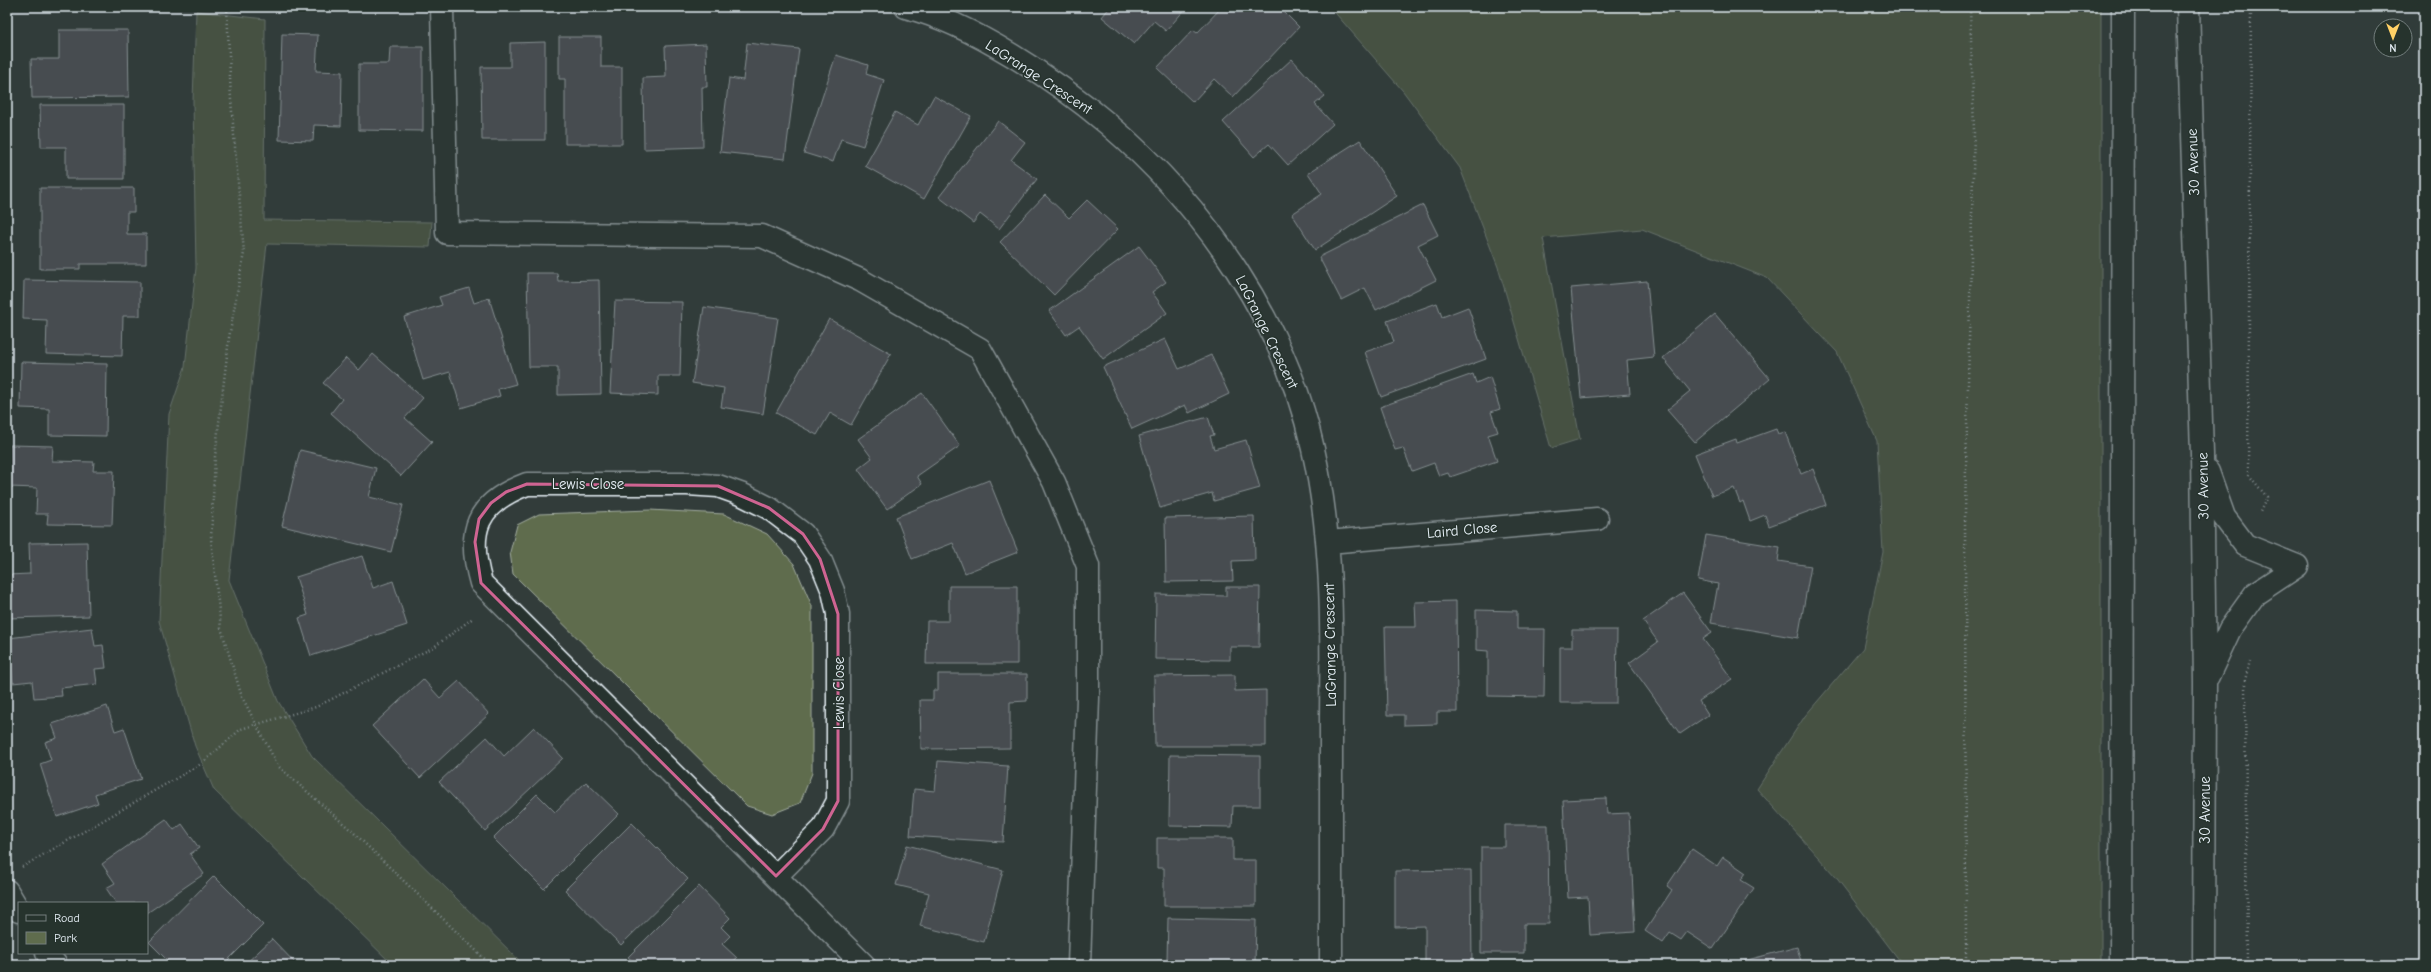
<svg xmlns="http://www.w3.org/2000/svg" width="2431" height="972" font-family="'Comic Neue',sans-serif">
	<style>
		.green { fill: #5f6c4d; stroke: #a4aea2 }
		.building { fill: #64606c; stroke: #e8f1f8 }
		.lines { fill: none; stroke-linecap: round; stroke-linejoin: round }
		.minor-casing { stroke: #e8f1f8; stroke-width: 25 }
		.major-casing { stroke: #e8f1f8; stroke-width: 25 }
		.path { stroke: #e8f1f8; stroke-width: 2.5; stroke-dasharray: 1 3; stroke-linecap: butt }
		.minor { stroke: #26332d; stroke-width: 22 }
		.major { stroke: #26332d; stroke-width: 22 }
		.marked { fill: none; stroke: #cf6492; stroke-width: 3; stroke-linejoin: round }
		.labels { text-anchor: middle; stroke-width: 3; stroke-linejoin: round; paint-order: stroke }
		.street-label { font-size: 15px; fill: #e8f1f8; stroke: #26332d }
	</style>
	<rect width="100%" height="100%" fill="#323c3a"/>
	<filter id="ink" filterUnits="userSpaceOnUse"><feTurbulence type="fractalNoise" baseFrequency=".025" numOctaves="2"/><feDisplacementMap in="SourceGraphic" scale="8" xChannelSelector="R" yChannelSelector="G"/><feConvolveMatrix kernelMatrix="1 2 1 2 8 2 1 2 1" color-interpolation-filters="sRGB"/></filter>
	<g filter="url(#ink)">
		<!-- green -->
		<path class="green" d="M1330,7H2101V965H1901L1900,961L1835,876L1757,789L1805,716L1863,648L1883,552L1877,441L1837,352L1767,278L1642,229L1543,238L1580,439L1551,448L1498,267L1460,168L1403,91Z
			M196,11L265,19L264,220L432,222L430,247L267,244L229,580L278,701L312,756L524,965H393L214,790L195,746L159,621L169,414L185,367L196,268L193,101Z
			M650,510L724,514L767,534L794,564L812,606V773L800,803L772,814L747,806L513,574L510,552L517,525L539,514Z"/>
		<!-- building -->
		<path class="building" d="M1110,7H1187L1166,31L1154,21L1134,44L1102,17Z
			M1222,7H1279L1299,27L1233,97L1214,79L1193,102L1157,68L1193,30L1197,33Z
			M59,30H128L129,97L32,98L31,59H59Z
			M282,34L318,35L316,71L342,72L341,126L314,125L313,141L279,140Z
			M559,37H601V67H622V144H565V79H559Z
			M545,42V140H482L481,67H510V43Z
			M747,43L799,49L785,159L720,152L729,78L743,80Z
			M706,44L707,87H702L703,147L644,149L643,78L666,77L665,46Z
			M390,47H423V131L359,130V64H389Z
			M836,55L868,65L866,74L884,80L863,146L841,139L833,162L804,153Z
			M1292,59L1325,96L1315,104L1333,124L1288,165L1269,144L1254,157L1223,122Z
			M934,96L971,116L924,199L865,166L895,112L918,125Z
			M40,105H124V179H66V147H41Z
			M998,121L1025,142L1011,160L1037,179L999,229L980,214L973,223L939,197Z
			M1360,140L1397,196L1315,250L1292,214L1322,194L1308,173Z
			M40,188H134V212H127V234H146V264H80V269H40Z
			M1045,195L1069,218L1087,200L1118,229L1054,295L1000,242Z
			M1423,205L1438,235L1418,245L1436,280L1376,310L1365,288L1341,300L1319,257Z
			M1139,246L1166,282L1152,292L1167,313L1103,359L1079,326L1066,335L1049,311Z
			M527,273H557L558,281L599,280L601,394L558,395V367H529Z
			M24,280L140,282V316H123L122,356L46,354L47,320L23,319Z
			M1647,281L1654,357L1627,360L1630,394L1581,398L1571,288Z
			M469,288L474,303L489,298L516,384L498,389L500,396L461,408L450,372L423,380L404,317L442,305L439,297Z
			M615,301L682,302L680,376H658V395L610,393Z
			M1437,303L1442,317L1468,307L1486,359L1381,397L1365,352L1394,342L1387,321Z
			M704,307L778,318L763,414L721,407L724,388L692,383Z
			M1715,314L1770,379L1695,442L1667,410L1690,391L1663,358Z
			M829,319L891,354L851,425L830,413L817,435L776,413Z
			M1165,339L1179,369L1211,355L1229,394L1189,413L1185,405L1132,429L1103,367Z
			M373,354L423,398L405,418L432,442L401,476L331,413L342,399L323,383L346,358L359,370Z
			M21,362L107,364L106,436L49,435V409L20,408Z
			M1473,374L1476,383L1490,377L1500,409L1491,412L1498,432L1488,435L1497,461L1450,477L1448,473L1439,476L1434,463L1412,471L1403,448L1395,450L1380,407Z
			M922,393L960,446L917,476L922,484L887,509L858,469L872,458L858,439Z
			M1208,417L1214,435L1210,436L1214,449L1246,440L1260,488L1214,501L1212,493L1160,508L1139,436Z
			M1776,429L1778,434L1785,432L1801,474L1813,469L1826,505L1769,526L1765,515L1750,521L1743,501L1740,503L1734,488L1712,496L1695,454L1736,439L1737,443Z
			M10,445L53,446L52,461L94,462L93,471H114L112,525L47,524L48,514H36L37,488L9,487Z
			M300,450L376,468L369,497L403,505L391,552L282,526Z
			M989,480L1018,552L965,573L953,543L912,559L896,517Z
			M1254,516L1255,560L1232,561L1233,581L1166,582L1165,518Z
			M1706,535L1780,547L1778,561L1811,566L1798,638L1711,623L1718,584L1698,580Z
			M87,542L89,616L7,618V575L30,574L29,543Z
			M362,556L373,588L393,581L407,625L311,656L299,618L308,615L296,577Z
			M949,586H1017V664H926L927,621H949Z
			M1226,587H1260L1259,647H1230V660L1155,659L1156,594L1226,596Z
			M1683,593L1712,633L1703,639L1732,679L1699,701L1708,715L1680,734L1629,663L1658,642L1643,621Z
			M1456,601L1457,712H1437V724L1404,725V715H1387L1385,627H1416L1415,602Z
			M1476,610L1517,611V629H1545L1544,697L1488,696V651L1476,650Z
			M92,628L95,646L103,645L106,668L95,669L97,684L61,688L62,696L34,698L32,681L13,683L8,638Z
			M1572,630H1617L1616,703H1560V647H1572Z
			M938,674H1027V701L1010,702V748L921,749L920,700H933V690H938Z
			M1235,675V691L1266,690V746H1155L1154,676Z
			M423,679L440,698L459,681L489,714L420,778L372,726Z
			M107,706L115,731L124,728L141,779L95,794L98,803L57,817L40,764L51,760L45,742L57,738L52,724Z
			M534,727L563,758L485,831L439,782L487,737L504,756Z
			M1170,755L1260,756V806H1233L1232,827L1169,826Z
			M938,761L1008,766L1003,842L910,836L914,789L935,791Z
			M586,782L619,814L544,889L493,838L537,794L555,812Z
			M1606,798L1607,814L1629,813L1635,932L1590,935L1588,897L1568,898L1563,800Z
			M166,819L174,830L182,824L199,848L190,854L204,874L147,913V903H116L106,888L115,883L102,864Z
			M632,823L688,879L621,945L565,890Z
			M1505,825H1548L1549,924H1524V953H1481V847H1505Z
			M1157,838H1233V860H1256V906H1164V868H1157Z
			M907,845L1003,870L984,942L920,926L929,893L896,885Z
			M1692,849L1717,866L1723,857L1746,873L1741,880L1754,888L1713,949L1687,932L1681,940L1670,933L1663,943L1645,931L1672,890L1667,886Z
			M1471,870L1472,964L1425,965V926L1395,927V871Z
			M214,876L263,925L223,965H200L197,961L193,965H172L149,942Z
			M699,886L730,918L721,927L730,936L722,944L737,958L729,965H637L628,957Z
			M1168,918L1256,920L1255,964L1157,965V961H1167Z
			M272,939L297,965H244Z
			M1797,947L1802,965H1733L1732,964Z"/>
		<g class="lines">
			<defs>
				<path id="minor" d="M442,7L447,233L762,236L860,280L980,349L1054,482L1088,566V698L1079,965
					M906,7C971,23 1057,81 1108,124C1206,208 1285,322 1313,449C1333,537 1332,628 1331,718C1331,800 1331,883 1331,965
					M1328,542L1597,519
					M776,876L823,829L838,801V614L833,591L820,559L803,534L769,508L743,495L718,486L687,484H527C476,503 466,531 481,583L864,965
					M7,891L19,911
					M47,953L56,965"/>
				<path id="major" d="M2188,7L2202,454L2205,682L2204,965
					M2208,472L2224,517L2245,545L2297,566
					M2208,676L2230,629L2255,594L2297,566
					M2121,965L2123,7"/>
			</defs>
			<!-- minor casing -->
			<use href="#minor" class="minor-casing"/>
			<!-- major casing -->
			<use href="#major" class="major-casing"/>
			<!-- path -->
			<path class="path" d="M227,7L231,100L244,253L229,338L215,457L211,539L221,628L242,697L278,766L353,832L491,965
				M2251,7L2248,474L2267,497L2259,514
				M22,867L201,764L241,729L316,707L434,647L473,618
				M1966,965L1965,511L1974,131L1970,7
				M2247,965L2245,680L2250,661"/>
			<!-- minor -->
			<use href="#minor" class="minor"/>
			<!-- major -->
			<use href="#major" class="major"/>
		</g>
	</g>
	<!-- marked area -->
	<path d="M0 0H2431V972H0ZM527,484L718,486L769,508L803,534L820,559L838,614V801L823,829L776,876L481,583L475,542L479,519L491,503L506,492Z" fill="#323c3a" fill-opacity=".55" fill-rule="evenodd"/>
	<path class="marked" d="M527,484L718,486L769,508L803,534L820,559L838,614V801L823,829L776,876L481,583L475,542L479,519L491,503L506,492Z"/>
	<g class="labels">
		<!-- street labels -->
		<g class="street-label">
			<text transform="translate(1039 77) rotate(33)" y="5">LaGrange Crescent</text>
			<text transform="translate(2193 162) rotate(-92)" y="5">30 Avenue</text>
			<text transform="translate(1267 332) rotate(64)" y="5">LaGrange Crescent</text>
			<text x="588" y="489">Lewis Close</text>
			<text transform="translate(2203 486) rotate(-91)" y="5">30 Avenue</text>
			<text transform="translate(1462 530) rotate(-5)" y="5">Laird Close</text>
			<text transform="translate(1330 645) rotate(-91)" y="5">LaGrange Crescent</text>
			<text transform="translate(839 693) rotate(-90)" y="5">Lewis Close</text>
			<text transform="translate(2205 810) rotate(-90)" y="5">30 Avenue</text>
		</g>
	</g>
	<!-- margin -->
	<rect width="2431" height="972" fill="none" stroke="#26332d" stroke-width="24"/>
	<rect x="12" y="12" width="2407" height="948" fill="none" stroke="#e8f1f8" stroke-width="1.5" filter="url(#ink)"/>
	<!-- legend -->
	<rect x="18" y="902" width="130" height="52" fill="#26332d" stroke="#747f7e"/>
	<rect x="26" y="915" width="20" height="6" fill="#26332d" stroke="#747f7e"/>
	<text x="54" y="922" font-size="12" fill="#e8f1f8">Road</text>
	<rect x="26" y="932" width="20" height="12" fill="#5f6c4d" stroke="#747f7e"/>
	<text x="54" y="942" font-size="12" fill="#e8f1f8">Park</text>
	<!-- north arrow -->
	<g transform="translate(2393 38) rotate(180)"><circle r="19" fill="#26332d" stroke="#747f7e"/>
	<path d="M0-3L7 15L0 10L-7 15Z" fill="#ffd166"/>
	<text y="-6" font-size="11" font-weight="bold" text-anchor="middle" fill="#e8f1f8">N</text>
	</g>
</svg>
